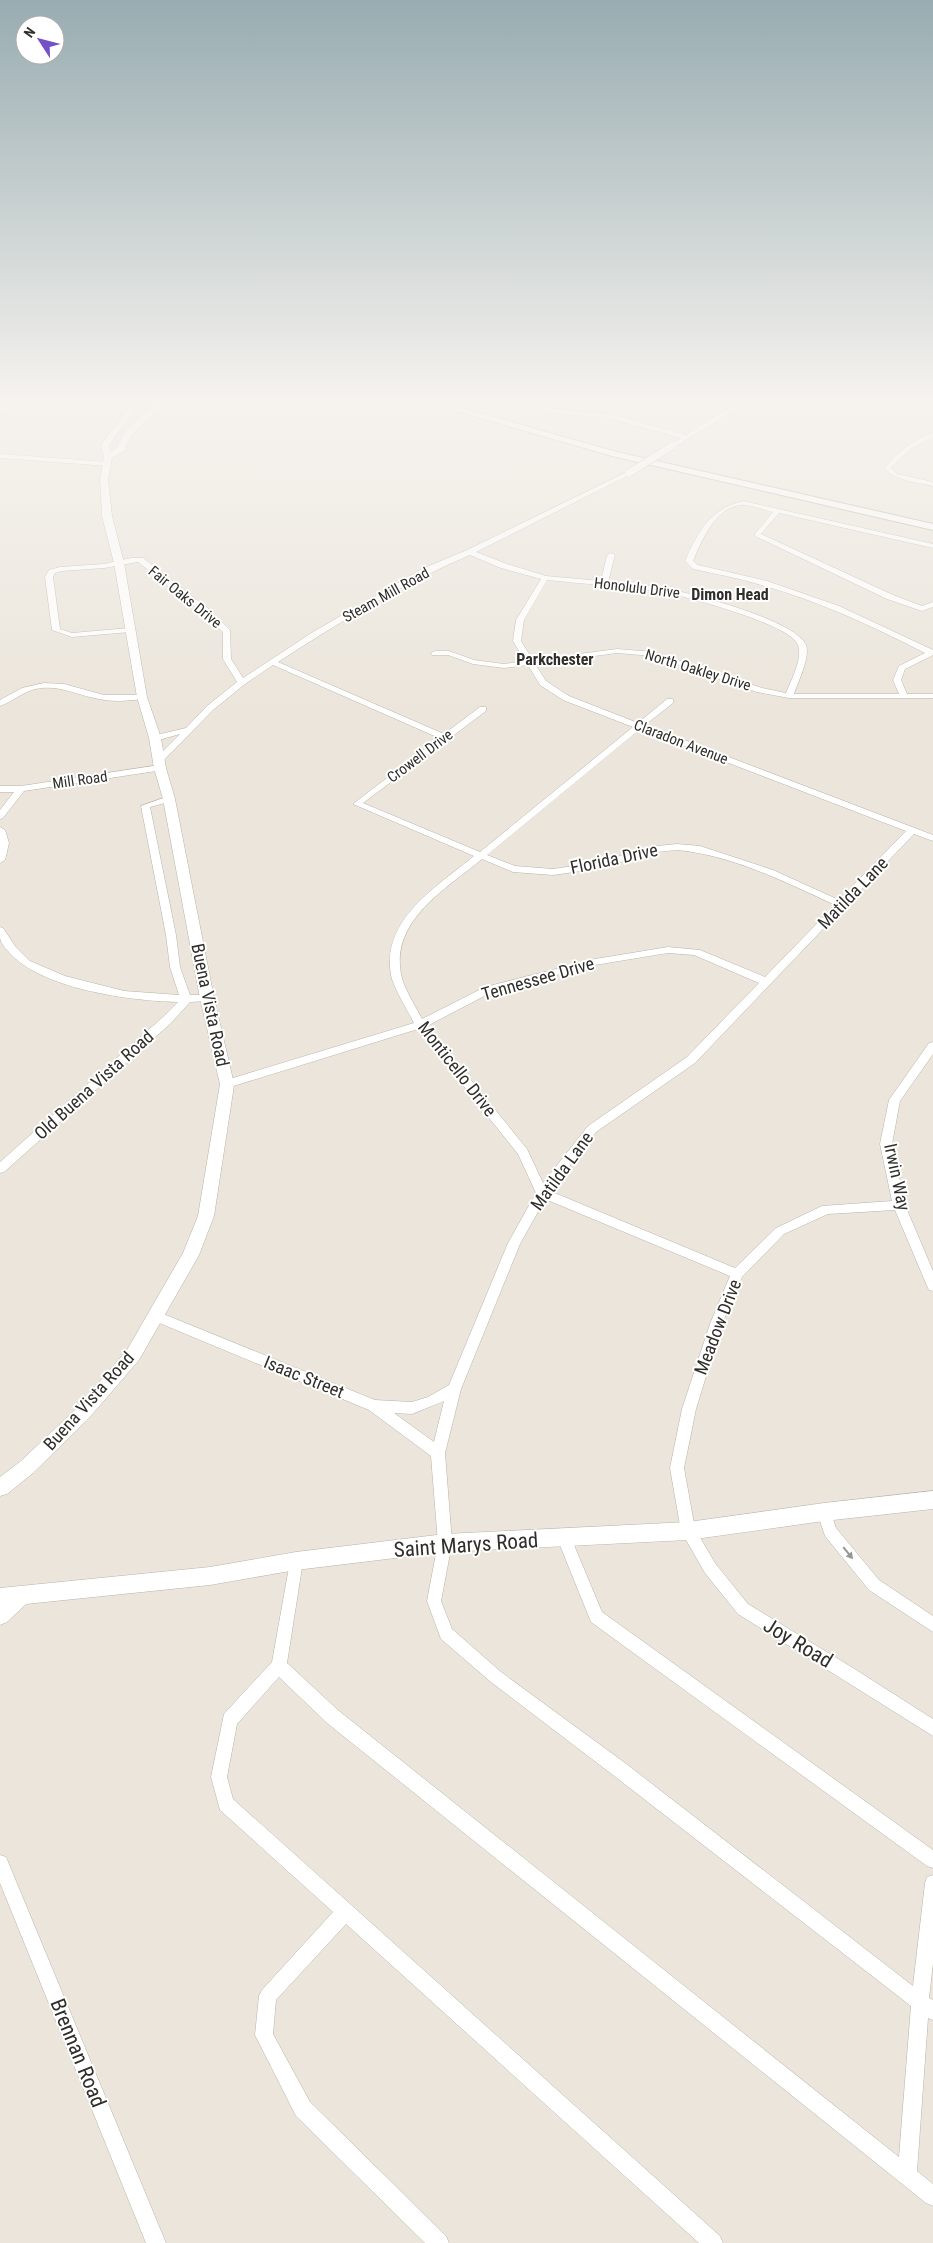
<svg xmlns="http://www.w3.org/2000/svg" width="933" height="2243" font-family="'Roboto Condensed',sans-serif">
	<style>
		.lines { fill: none; stroke-linecap: round; stroke-linejoin: round }
		.minor-casing { stroke: #b9b3a9; stroke-width: 1 }
		.major-casing { stroke: #b9b3a9; stroke-width: 1 }
		.highway-casing { stroke: #b9b3a9; stroke-width: 2 }
		.minor { fill: #fff; fill-rule: evenodd }
		.major { fill: #fff; fill-rule: evenodd }
		.highway { fill: #fff; fill-rule: evenodd }
		.minor-bridge-casing { stroke: #b9b3a9; stroke-width: 8; stroke-linecap: butt }
		.minor-bridge { stroke: #fff; stroke-width: 7 }
		.oneway { fill: #989694 }
		.labels { text-anchor: middle; stroke-width: 4; stroke-linejoin: round; paint-order: stroke }
		.far-street-label { font-size: 15px; fill: #302e2a; stroke: #fff }
		.far-neighbourhood-label { font-size: 16px; font-weight: bold; fill: #302e2a; stroke: #fff }
		.street-label { font-size: 18px; fill: #302e2a; stroke: #fff }
		.near-street-label { font-size: 21px; fill: #302e2a; stroke: #fff }
	</style>
	<rect width="100%" height="100%" fill="#ebe5db"/>
	<g class="lines">
		<defs>
			<path id="minor" d="M38,399H50L0,412V408Z
				M518,399H527L554,409L573,411L574,405L580,399H587L580,406L579,412L609,414L686,435C705,424 736,399 759,399L736,410L672,448L670,447V445L681,438L609,418L553,413Z
				M933,433V437L910,449L891,468L897,474L933,482V486C916,482 896,481 885,468C897,452 914,439 933,433Z
				M0,454L108,462L111,464L108,466L0,458Z
				M629,471L631,472V474L476,552L507,564L546,576L601,581L607,555L611,553L615,555L608,582C625,584 641,584 657,587C686,591 791,619 805,643C812,654 798,682 794,694H899L893,680L899,666L925,653C872,626 819,601 761,585C739,578 716,574 693,569L685,561C698,532 710,509 743,501L933,544V548L779,513L761,534L893,595L922,606L933,602V607L922,611L887,599L755,536V534L773,512C764,510 752,505 742,505C716,506 702,540 693,561L698,565L767,581L839,606L933,650V655L905,669L901,680L907,694H933V698H789L757,692L653,656L617,653L535,664L546,681L569,696L638,723L667,699H673V703L645,725L933,835V841L914,834L847,904L846,907L843,908L695,1063L596,1132L550,1191L735,1268L776,1228L822,1206L892,1201L880,1144L889,1100L929,1043L933,1042V1054L900,1101L892,1144L905,1205L933,1271V1291L929,1290L927,1286L895,1210L828,1214L784,1234L742,1277L722,1324L696,1409L684,1468L695,1529L715,1563L748,1604L853,1668L933,1719V1736L738,1614L705,1573L681,1531L670,1468L682,1409L710,1324L730,1276L545,1199L520,1244L461,1389L445,1453L452,1543L441,1601L452,1629L501,1672L625,1763L913,1986L925,1883L927,1877L933,1875V1963L929,1998L933,2000V2020L928,2018L917,2171L933,2184V2206L926,2203L327,1723L279,1677L237,1724L227,1777L233,1799L720,2236L723,2243H699L346,1924L276,2000L273,2034L310,2102L446,2236L449,2243H425L296,2116L255,2035L259,1996L262,1990L333,1912L220,1810L211,1777L224,1714L272,1662L291,1556L296,1554L301,1556L303,1561L287,1663L339,1711L899,2157L911,2006L613,1775L491,1682L441,1639L427,1601L438,1543L431,1456L369,1410L152,1320L150,1316L152,1312L156,1311L375,1400L412,1402L428,1397L449,1385L508,1243L536,1193L518,1154L418,1029L227,1088L222,1084L223,1081L414,1023C408,1011 393,987 391,975C381,919 438,886 474,856L353,804L439,738L273,665L245,684L213,710L162,762H156V758L180,734L155,741L152,740V736L186,728L207,706L237,682L223,659V632L204,614L138,562L104,568L61,571L55,573L53,577L60,629L72,633L130,628L134,630L130,632L72,637L52,630L45,577L49,570L60,567L104,564L131,558H143L210,610L230,630L231,659L243,678L313,632L422,569L467,550ZM470,555L501,568L541,579L516,620L513,641L525,661L504,664L474,660L449,651H435L431,653L432,655H448L473,664L504,668L528,665L540,685L563,700L633,727L480,852L363,803L486,711V707H480L444,734L278,662C340,622 403,583 470,555ZM547,580C584,584 621,586 658,591C681,595 791,624 798,645C803,659 791,680 786,693L762,688L654,652L617,649L533,660L521,641L524,620ZM640,729L906,831L839,900L773,870L700,846L677,844L657,846L594,863L553,869L515,866L487,855ZM677,850C732,855 785,882 835,905L765,977L700,950L668,947L595,959L485,987L422,1019C416,1007 403,987 401,974C391,920 446,889 482,859L513,872L553,875L595,869L657,852ZM668,953L694,955L759,983L687,1057L588,1126L543,1183L527,1149L427,1026L492,992L595,965ZM444,1401L434,1442L394,1413L412,1414Z
				M44,683L64,684L104,695H142L146,697L142,699C128,701 113,702 99,699C76,695 59,684 35,689C21,693 12,702 0,706V700L22,688Z
				M160,765L164,768L163,770L24,791L3,818L0,819V810L14,792H0V786H21Z
				M169,796L172,797V801L150,807L176,935L180,967L190,995H207L212,998L207,1001L190,1002L171,1023L4,1172L0,1173V1162L163,1017L178,1002C131,1001 39,989 8,951C5,948 1,943 0,938C0,935 0,930 0,927L3,928L15,946L30,961L65,976L124,991L179,995L170,967L166,935L141,806Z
				M0,827L5,830L9,843L5,860L0,863Z
				M824,1506L829,1507L836,1528L879,1580L933,1616V1632L869,1590L825,1536L817,1512L819,1507Z
				M564,1531L569,1533L602,1612L933,1850V1868L927,1866L591,1622L557,1538L559,1533Z
				M0,1855L6,1857L166,2243H146L0,1883Z"/>
			<path id="major" d="M135,399H143L109,445L111,452L117,448L124,433L159,399H168L131,436L124,451L112,458L108,480L112,516L124,563L147,697L161,738L166,768L175,799L214,998L234,1084L233,1092L214,1216L199,1255L139,1360L89,1418L33,1473L7,1494L0,1496V1477L21,1461L77,1408L127,1350L183,1253L198,1216L220,1084L200,998L163,799L154,768L149,738L137,697L114,563L102,516L100,480L104,457L101,445Z
				M933,1491V1509L824,1521L688,1540L445,1552L296,1570L210,1585L26,1604L7,1622L0,1625V1588L210,1567L296,1552L445,1534L688,1522L824,1503Z"/>
			<path id="highway" d="M415,399H429L617,452L933,524V530L612,456Z"/>
		</defs>
		<!-- minor casing -->
		<use href="#minor" class="minor-casing"/>
		<!-- major casing -->
		<use href="#major" class="major-casing"/>
		<!-- highway casing -->
		<use href="#highway" class="highway-casing"/>
		<!-- minor -->
		<use href="#minor" class="minor"/>
		<!-- major -->
		<use href="#major" class="major"/>
		<!-- highway -->
		<use href="#highway" class="highway"/>
		<defs>
			<path id="minor-bridge" d="M629,473L672,446"/>
		</defs>
		<!-- minor-bridge casing -->
		<use href="#minor-bridge" class="minor-bridge-casing"/>
		<!-- minor-bridge -->
		<use href="#minor-bridge" class="minor-bridge"/>
	</g>
	<!-- one-way arrows -->
	<defs><path id="oneway-solid" d="M-6-.8H1V-3.2L6.5 0L1 3.2V.8H-6Z" transform="scale(1.25)"/></defs>
	<use class="oneway" href="#oneway-solid" transform="translate(848 1553) rotate(51)"/>
	<!-- sky -->
	<linearGradient id="sky" x2="0" y2="1"><stop stop-color="#98acb1"/><stop offset="0.56" stop-color="#f6f3ef"/><stop offset="1" stop-color="#f6f3ef" stop-opacity="0"/></linearGradient>
	<rect width="933" height="713" fill="url(#sky)"/>
	<g class="labels">
		<!-- far-street labels -->
		<g class="far-street-label">
			<text transform="translate(637 588) rotate(7)" y="5">Honolulu Drive</text>
			<text transform="translate(386 595) rotate(-29)" y="5">Steam Mill Road</text>
			<text transform="translate(185 597) rotate(39)" y="5">Fair Oaks Drive</text>
			<text transform="translate(698 670) rotate(17)" y="5">North Oakley Drive</text>
			<text transform="translate(681 742) rotate(21)" y="5">Claradon Avenue</text>
			<text transform="translate(420 756) rotate(-37)" y="5">Crowell Drive</text>
			<text transform="translate(80 780) rotate(-8)" y="5">Mill Road</text>
		</g>
		<!-- far-neighbourhood labels -->
		<g class="far-neighbourhood-label">
			<text x="730" y="600">Dimon Head</text>
			<text x="555" y="665">Parkchester</text>
		</g>
		<!-- street labels -->
		<g class="street-label">
			<text transform="translate(614 859) rotate(-12)" y="6">Florida Drive</text>
			<text transform="translate(853 893) rotate(-46)" y="6">Matilda Lane</text>
			<text transform="translate(538 979) rotate(-16)" y="6">Tennessee Drive</text>
			<text transform="translate(210 1005) rotate(78)" y="6">Buena Vista Road</text>
			<text transform="translate(457 1069) rotate(52)" y="6">Monticello Drive</text>
			<text transform="translate(94 1085) rotate(-42)" y="6">Old Buena Vista Road</text>
			<text transform="translate(562 1171) rotate(-54)" y="6">Matilda Lane</text>
			<text transform="translate(897 1177) rotate(78)" y="6">Irwin Way</text>
			<text transform="translate(718 1327) rotate(-69)" y="6">Meadow Drive</text>
			<text transform="translate(304 1377) rotate(22)" y="6">Isaac Street</text>
			<text transform="translate(89 1401) rotate(-48)" y="6">Buena Vista Road</text>
		</g>
		<!-- near-street labels -->
		<g class="near-street-label">
			<text transform="translate(466 1545) rotate(-4)" y="7">Saint Marys Road</text>
			<text transform="translate(798 1643) rotate(31)" y="7">Joy Road</text>
			<text transform="translate(78 2053) rotate(68)" y="7">Brennan Road</text>
		</g>
	</g>
	<!-- north arrow -->
	<g transform="translate(40 40) rotate(306)"><circle r="24" fill="#ffffff" stroke="#acabaa"/>
	<path d="M0-4L9 19L0 12L-9 19Z" fill="#7450c9"/>
	<text y="-8" font-size="14" font-weight="bold" text-anchor="middle" fill="#302e2a">N</text>
	</g>
</svg>
